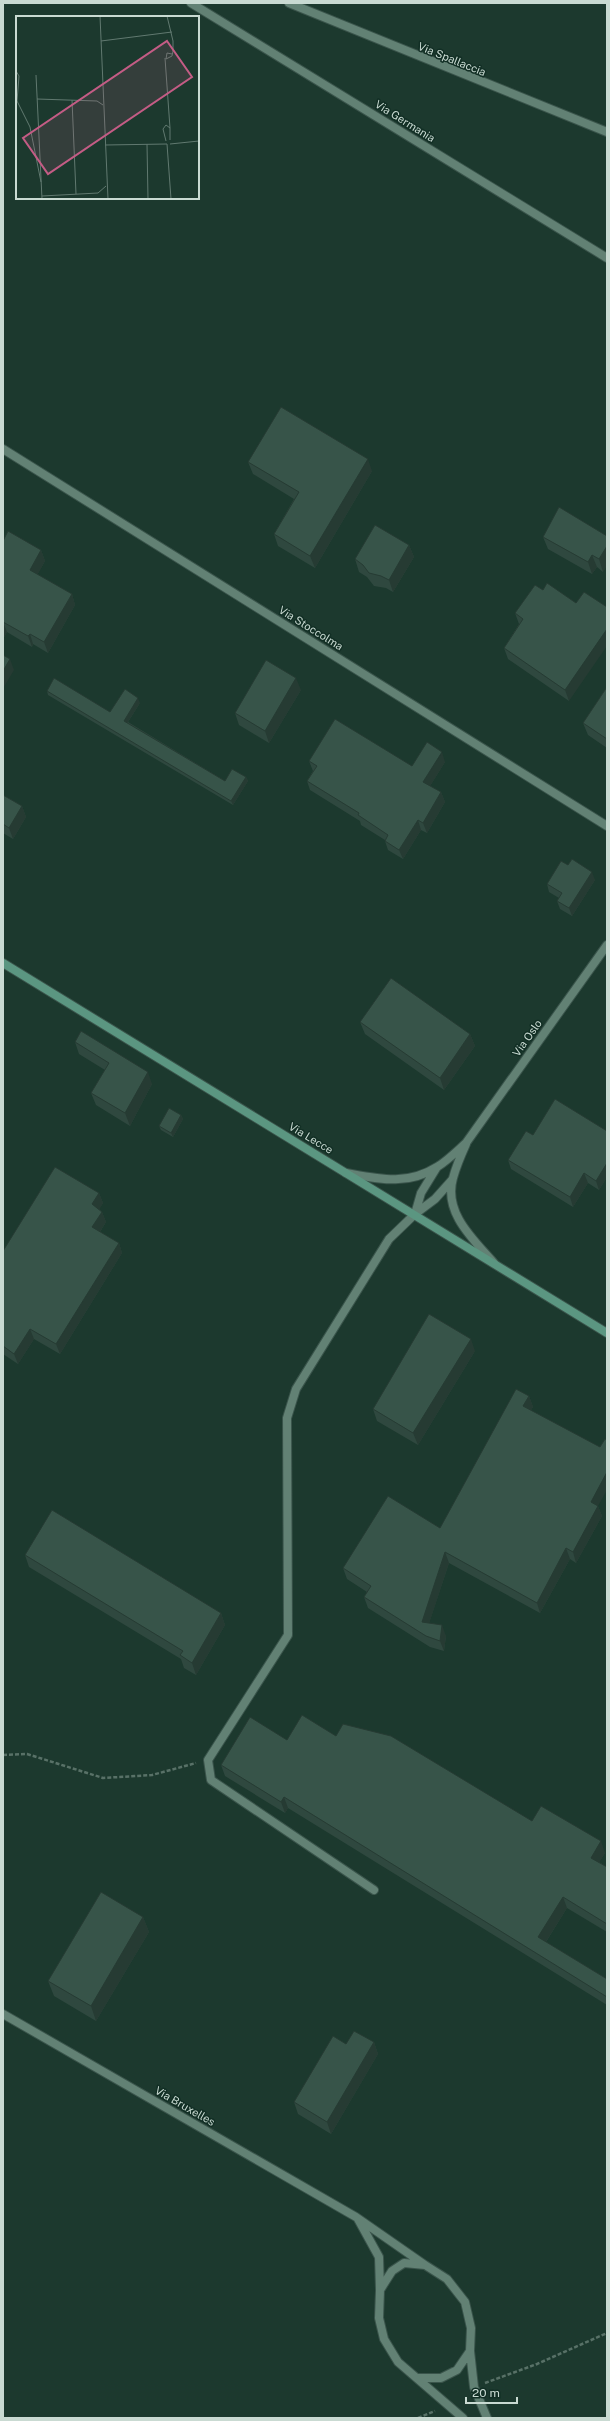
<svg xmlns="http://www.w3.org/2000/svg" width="610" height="2421" font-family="'Public Sans',sans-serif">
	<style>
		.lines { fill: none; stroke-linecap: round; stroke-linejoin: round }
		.service-casing { stroke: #3a544b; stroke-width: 10 }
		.minor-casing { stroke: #3a544b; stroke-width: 10 }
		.secondary-casing { stroke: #3a544b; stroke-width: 10 }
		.path { stroke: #587167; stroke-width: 2.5; stroke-dasharray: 4 2; stroke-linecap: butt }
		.service { stroke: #628174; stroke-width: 8 }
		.minor { stroke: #628174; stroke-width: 8 }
		.secondary { stroke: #5b9681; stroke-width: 8 }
		.wall { fill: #2f483f }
		.shaded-wall { fill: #263b33 }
		.building { fill: #375449; stroke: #263b33 }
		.labels { text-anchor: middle; stroke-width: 3; stroke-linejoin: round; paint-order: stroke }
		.street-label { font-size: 11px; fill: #c9dad2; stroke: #122f25 }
		.inset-road { fill: none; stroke: #617970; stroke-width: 1 }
		.view { fill: #c45c85; fill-opacity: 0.15; stroke: #c45c85; stroke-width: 2 }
		.inset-edge { fill: none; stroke: #c9dad2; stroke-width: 2 }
	</style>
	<rect width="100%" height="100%" fill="#1c392e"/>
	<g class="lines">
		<defs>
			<path id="service" d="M374,1890L211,1780L208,1760L288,1635L287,1418L296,1389L389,1239L415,1214"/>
			<path id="minor" d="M191,3L607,258
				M289,3L607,132
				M3,449L607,826
				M466,1144C461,1155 456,1167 453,1178C443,1213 474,1240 494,1263
				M346,1173C379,1179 407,1186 437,1167C447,1161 457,1151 466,1143L607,945
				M415,1214L421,1193L437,1167
				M415,1214L435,1199L452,1180
				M3,2014L356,2217L425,2265
				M358,2219L379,2257L380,2290
				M470,2351L474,2387L487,2418
				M418,2378H441L457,2370L470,2351L471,2328L465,2302L447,2279L425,2265L404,2263L392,2271L380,2290L379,2318L384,2339L398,2362L463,2418"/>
			<path id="secondary" d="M3,963L607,1333"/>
		</defs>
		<!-- service casing -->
		<use href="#service" class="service-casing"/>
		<!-- minor casing -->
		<use href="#minor" class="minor-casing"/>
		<!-- secondary casing -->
		<use href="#secondary" class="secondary-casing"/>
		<!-- path -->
		<path class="path" d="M3,1755L27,1754L103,1778L152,1775L196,1763
			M485,2383L537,2364L607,2333
			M418,2418L435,2411"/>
		<!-- service -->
		<use href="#service" class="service"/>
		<!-- minor -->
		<use href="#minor" class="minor"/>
		<!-- secondary -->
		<use href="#secondary" class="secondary"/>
	</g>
	<!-- wall -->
	<path class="wall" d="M248,462L372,471L315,568L278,546L274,534L294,499L253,474Z
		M607,536L603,572L597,567L592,574L548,549L543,537Z
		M3,541L41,550L45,561L37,575L72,594L75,605L48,653L33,644L32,647L7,632L3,639Z
		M409,545L414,557L393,592L386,588L374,586L367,577L359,572L355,559Z
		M543,590L576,603L569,701L508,659L504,648L519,624L515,613Z
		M607,687V748L588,735L583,723Z
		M301,690L269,743L239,725L235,713Z
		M47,691L110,712L140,703L128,722L225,781L246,777L248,781L233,805L48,695Z
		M309,761L412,766L445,762L430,786L441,792L445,802L427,833L421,830L403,859L388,850L385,841V840L361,825L360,821L310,790L307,781L313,771Z
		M3,795L22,806L26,817L13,839L3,833Z
		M568,865L595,880L572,916L560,909L557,901L559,898L549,892L547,884Z
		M360,1022L470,1034L475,1046L444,1090L365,1034Z
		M75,1042L152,1084L130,1126L96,1105L91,1093L105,1070L79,1054Z
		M181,1115L183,1119L173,1137L161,1130L159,1126Z
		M607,1131V1177L599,1190L588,1183L573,1207L511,1169L508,1160L533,1135Z
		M99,1193L103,1203L99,1209L102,1212L106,1222L100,1232L119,1243L122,1253L60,1354L34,1339L18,1364L3,1354V1251Z
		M475,1351L418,1445L377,1421L373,1409Z
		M529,1396L533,1407L531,1410L598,1506L602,1516L576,1563L570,1559L540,1613L449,1563L429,1623L446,1636L444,1651L430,1647L368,1608L364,1597L367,1592L347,1579L343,1568L440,1528Z
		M25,1555L221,1613L225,1625L196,1675L184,1668L181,1659L29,1567Z
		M336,1736L605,1853L599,1862L607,1867V1932L567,1908L546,1942L607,1979V2005L288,1808L285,1813L225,1776L221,1765L287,1740Z
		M143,1917L149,1932L96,2021L54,1996L48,1981Z
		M374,2042L378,2054L331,2134L298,2114L294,2102L346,2044Z"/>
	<!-- shaded-wall -->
	<path class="shaded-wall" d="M368,459L372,471L315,568L310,556Z
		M409,545L414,557L393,592L389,580Z
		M607,546V566L603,572L599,559Z
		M41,550L45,561L34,581L30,570Z
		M592,555L597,567L592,574L588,562Z
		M72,594L75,605L48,653L44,642Z
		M3,622L7,632L3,639Z
		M607,629V646L569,701L565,690Z
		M30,634L33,644L32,647L28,636Z
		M10,659L14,670L4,687L3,684V671Z
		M296,678L301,690L269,743L265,731Z
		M138,698L140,703L126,725L124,721Z
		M442,752L445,762L427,791L423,782Z
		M246,777L248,781L233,805L231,801Z
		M441,792L445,802L427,833L423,823Z
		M22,806L26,817L13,839L9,828Z
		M418,820L421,830L403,859L399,850Z
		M592,872L595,880L572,916L569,908Z
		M470,1034L475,1046L444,1090L440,1078Z
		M148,1072L152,1084L130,1126L125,1113Z
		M181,1115L183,1119L173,1137L171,1133Z
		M607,1163V1177L599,1190L596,1181Z
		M584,1173L588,1183L573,1207L570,1197Z
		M99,1193L103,1203L96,1215L92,1204Z
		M102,1212L106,1222L96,1238L92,1227Z
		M119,1243L122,1253L60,1354L56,1344Z
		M30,1329L34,1339L18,1364L14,1354Z
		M471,1339L475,1351L418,1445L413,1433Z
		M529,1396L533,1407L527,1417L523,1406Z
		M607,1472V1490L598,1506L602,1516L576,1563L573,1552L591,1502Z
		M566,1548L570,1559L540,1613L537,1603Z
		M445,1552L449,1563L426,1633L422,1622Z
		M221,1613L225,1625L196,1675L192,1663Z
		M442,1625L446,1636L444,1651L440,1641Z
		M284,1797L288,1808L285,1813L281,1802Z
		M601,1841L605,1853L595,1869L591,1858Z
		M563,1897L567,1908L542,1948L538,1937Z
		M143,1917L149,1932L96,2021L91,2006Z
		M374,2042L378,2054L331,2134L327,2122Z"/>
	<!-- building -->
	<path class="building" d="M281,407L368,459L310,556L274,534L299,492L248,462Z
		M559,507L607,536V546L599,559L592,555L588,562L543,537Z
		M375,525L409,545L389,580L381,576L369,573L363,565L355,559Z
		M8,531L41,550L30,570L72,594L44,642L30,634L28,636L3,622V541Z
		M547,583L576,603L584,592L607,607V629L565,690L504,648L523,619L515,613L535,585L543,590Z
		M3,655L10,659L3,671Z
		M266,660L296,678L265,731L235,713Z
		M54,678L110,712L125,689L138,698L124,721L225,781L232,769L246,777L231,801L47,691Z
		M607,687V739L583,723Z
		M335,719L412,766L427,742L442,752L423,782L441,792L423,823L418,820L399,850L385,841L388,835L358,815L359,813L307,781L317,766L309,761Z
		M3,795L22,806L9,828L3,824Z
		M572,859L592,872L569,908L557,901L562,893L547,884L561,861L568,865Z
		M391,978L470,1034L440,1078L360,1022Z
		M81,1031L148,1072L125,1113L91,1093L109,1063L75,1042Z
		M555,1099L607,1131V1163L596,1181L584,1173L570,1197L508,1160L526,1131L533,1135Z
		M169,1108L181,1115L171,1133L159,1126Z
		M55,1167L99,1193L92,1204L102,1212L92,1227L119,1243L56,1344L30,1329L14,1354L3,1346V1251Z
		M429,1314L471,1339L413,1433L373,1409Z
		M516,1389L529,1396L523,1406L600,1447L605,1439L607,1440V1472L591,1502L598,1506L573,1552L566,1548L537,1603L445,1552L422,1622L442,1625L440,1641L426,1636L364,1597L371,1586L343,1568L388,1496L440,1528Z
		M52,1510L221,1613L192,1663L180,1655L183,1651L25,1555Z
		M302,1715L336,1736L343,1724L391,1736L532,1821L541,1806L601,1841L591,1858L607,1867V1924L563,1897L538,1937L607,1979V1997L284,1797L281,1802L221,1765L250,1717L287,1740Z
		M101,1892L143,1917L91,2006L48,1981Z
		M354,2031L374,2042L327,2122L294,2102L333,2036L346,2044Z"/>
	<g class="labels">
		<!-- street labels -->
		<g class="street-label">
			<text transform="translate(452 59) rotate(22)" y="4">Via Spallaccia</text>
			<text transform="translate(405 121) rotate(32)" y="4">Via Germania</text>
			<text transform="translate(311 628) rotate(32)" y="4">Via Stoccolma</text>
			<text transform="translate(527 1038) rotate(-55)" y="4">Via Oslo</text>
			<text transform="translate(311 1138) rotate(31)" y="4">Via Lecce</text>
			<text transform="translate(185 2106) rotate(30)" y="4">Via Bruxelles</text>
		</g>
	</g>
	<!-- overview -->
	<g transform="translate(16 16)">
		<rect width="183" height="183" fill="#1c392e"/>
		<path class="inset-road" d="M84,0L92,183M151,0L157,25V35L156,40L150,43L151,37L156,38M85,25L156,16M149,42L154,112M0,55L3,60L1,85L14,111L25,166M20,59L26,183M21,83L81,85L87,89M56,84L60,178M150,125L147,113L150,109L154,112V124M131,128L132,183M151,128L155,183M154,128L183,125M89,129L151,128M26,180L82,177L90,170"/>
		<path class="view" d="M151,25L176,61L32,158L7,122Z"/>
		<rect width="183" height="183" class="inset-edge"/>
	</g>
	<!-- border -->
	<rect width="610" height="2421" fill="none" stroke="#c9dad2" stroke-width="8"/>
	<!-- scale -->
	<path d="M466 2397v6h51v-6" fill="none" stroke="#c9dad2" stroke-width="2"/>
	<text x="472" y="2397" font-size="12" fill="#c9dad2" stroke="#122f25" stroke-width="3" paint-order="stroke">20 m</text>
</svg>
